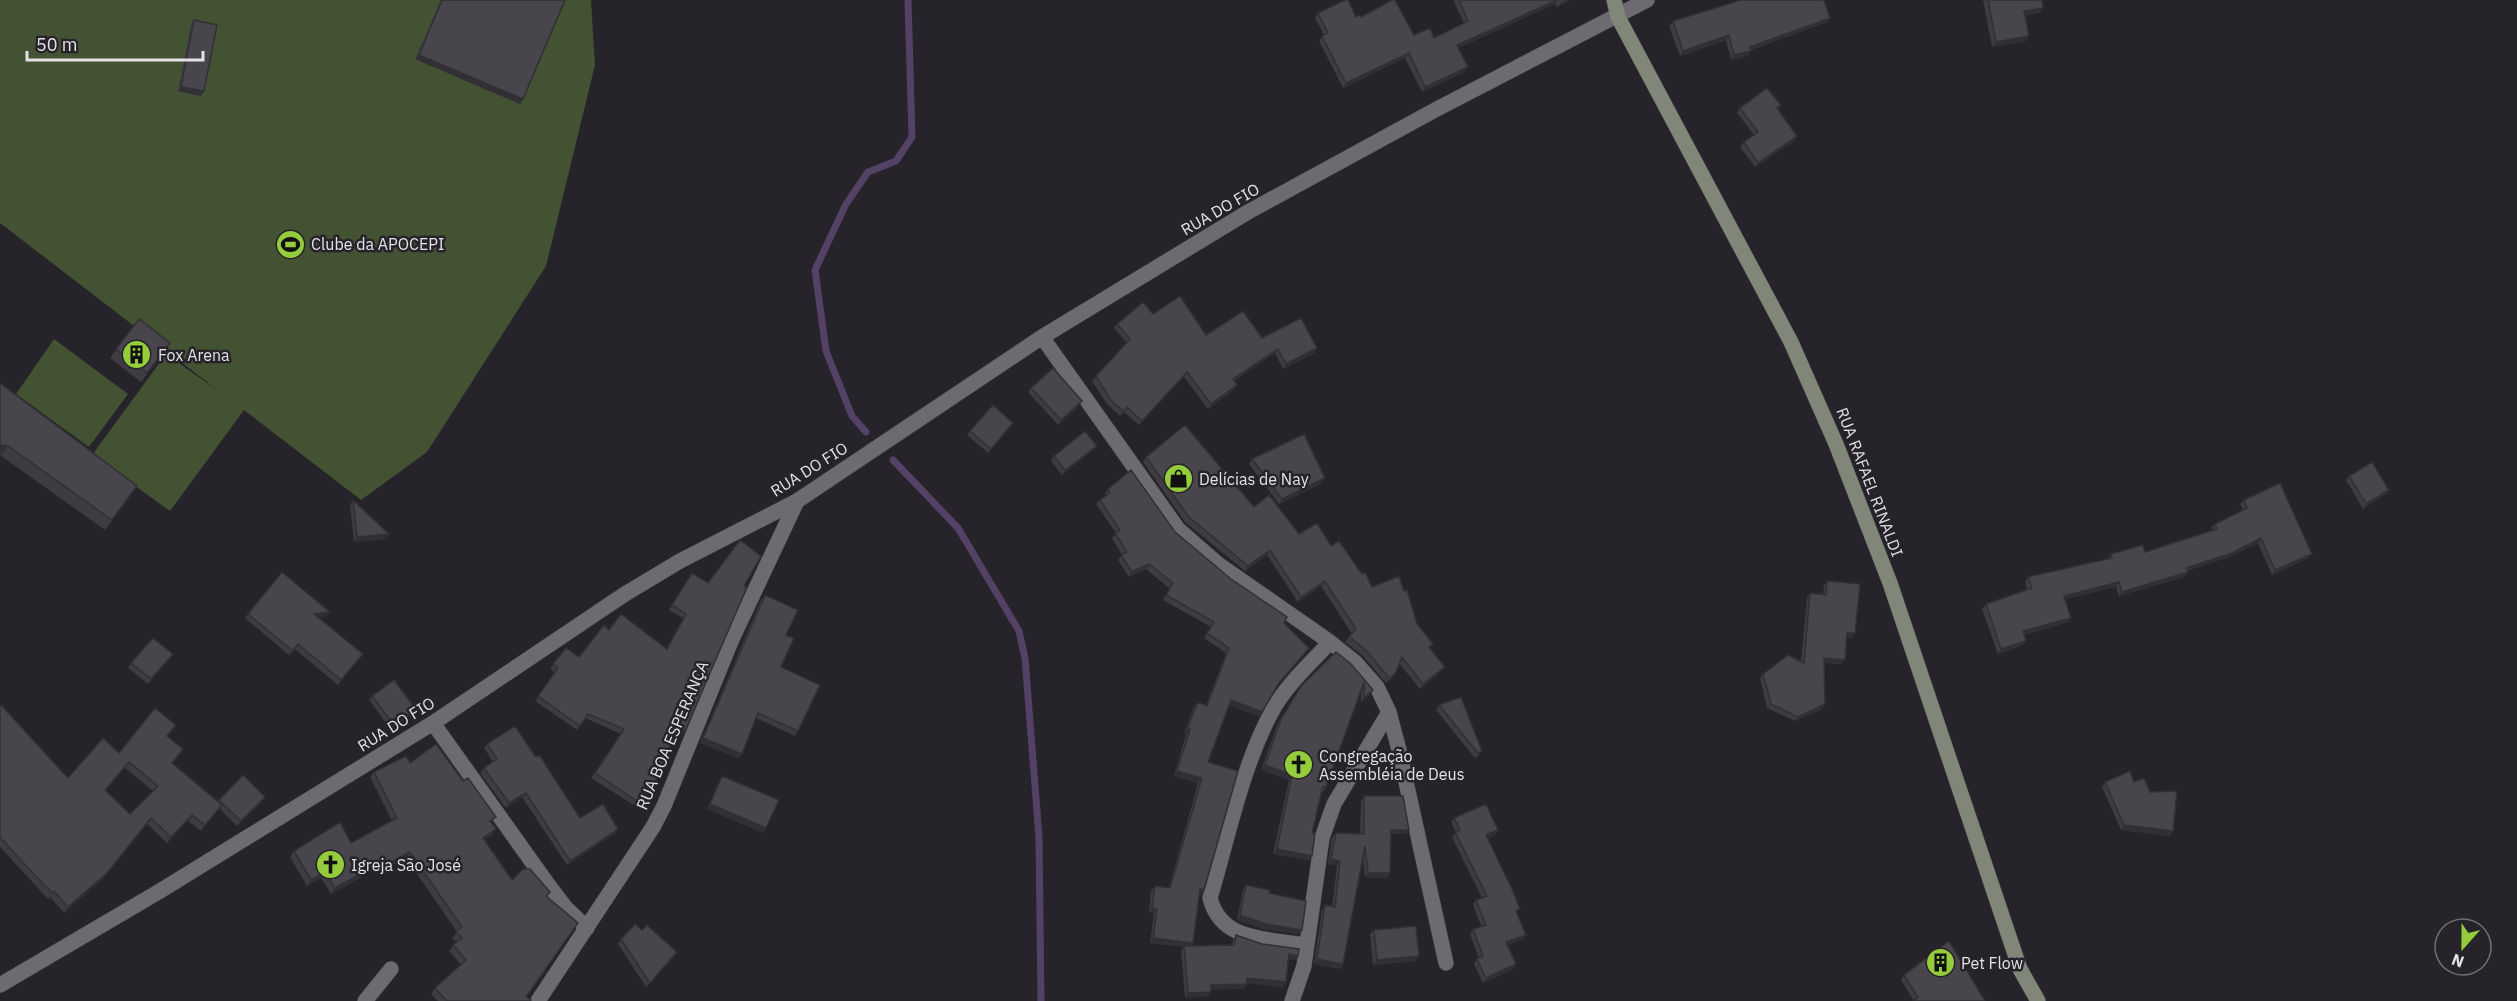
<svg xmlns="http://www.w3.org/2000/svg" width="2517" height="1001" font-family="'IBM Plex Sans',sans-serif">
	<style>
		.green { fill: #435232 }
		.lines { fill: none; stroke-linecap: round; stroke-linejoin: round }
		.stream { stroke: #534265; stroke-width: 7 }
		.street-casing { stroke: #424045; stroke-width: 16 }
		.secondary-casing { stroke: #424045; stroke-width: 16 }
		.street { stroke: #6d6a71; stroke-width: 15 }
		.secondary { stroke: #808778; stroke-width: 15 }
		.wall { fill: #3e3b41; fill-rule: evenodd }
		.shaded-wall { fill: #323035 }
		.building { fill: #48454c; stroke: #323035; stroke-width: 1.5; fill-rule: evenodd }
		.labels { text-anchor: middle; stroke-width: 5; stroke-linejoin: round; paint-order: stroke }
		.street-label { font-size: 16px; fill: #e4e2e6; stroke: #26232a }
		.poi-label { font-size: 16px; fill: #e4e2e6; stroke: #26232a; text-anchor: start }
	</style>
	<rect width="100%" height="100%" fill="#26232a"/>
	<!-- green -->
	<path class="green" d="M0,0H591L595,65L546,266L427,452L361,500L244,410L170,511L92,455L166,354L220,392L0,223Z
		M54,339L128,394L89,447L16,394Z"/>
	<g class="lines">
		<!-- stream -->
		<path class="stream" d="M866,432L852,416L826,351L815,270L846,204L868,172L896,161L912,137L908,0
			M893,460L958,528L1019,631L1025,658L1039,837L1041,1001"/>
		<defs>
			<path id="street" d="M1042,337L1178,529L1218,564L1330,642L1355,662L1377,687L1389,712L1399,750L1446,963
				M433,723L547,883L566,908L587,928
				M1305,945C1267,938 1221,942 1210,898C1228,838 1241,770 1271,713C1285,686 1310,664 1330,642
				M0,985L160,891L433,723L625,594L680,561L797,501L1042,337L1248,212L1435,110L1647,0
				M365,1001L391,969
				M538,1001L653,827L664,806L732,639L797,501
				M1292,1001L1304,966L1322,838L1334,804L1389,712"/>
			<path id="secondary" d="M1614,0L1618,17L1791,342L1836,444L1890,583L2020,969L2038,1001"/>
		</defs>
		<!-- street casing -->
		<use href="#street" class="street-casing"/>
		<!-- secondary casing -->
		<use href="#secondary" class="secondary-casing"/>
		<!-- street -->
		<use href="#street" class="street"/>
		<!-- secondary -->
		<use href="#secondary" class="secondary"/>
	</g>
	<!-- wall -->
	<path class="wall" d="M441,0H565L520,104L415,59Z
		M1455,0H1570L1557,7L1555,4L1458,48L1468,67L1464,72L1422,92L1405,58L1343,88L1319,41L1324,35L1315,18L1318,13L1361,17L1414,35L1434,38L1464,23L1454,2Z
		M1983,0H2042L2043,8L2040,13L2025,15L2029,36L2026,41L1992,47Z
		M1830,18L1827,22L1751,50V51L1748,56L1731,60L1726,40L1680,56L1669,26L1673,21Z
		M194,20L201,96L178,91L191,25Z
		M1781,105L1778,109L1797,136L1794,141L1755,167L1740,147L1744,142L1754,135L1737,113L1740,108Z
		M1153,314L1206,335L1262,338L1317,348L1314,353L1283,369L1275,353L1234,381V390L1208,409L1184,377L1139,425L1124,412L1120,416L1107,404L1092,381L1127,343L1114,328L1117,324Z
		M139,319L164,352L141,382L110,358Z
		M0,383L137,486L105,530L1,456Z
		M1031,388L1079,406L1058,425L1028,392Z
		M1013,423L988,453L967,435L970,431Z
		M1097,446L1093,450L1062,475L1051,461L1054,456Z
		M1146,457L1254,507L1299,534L1331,546L1372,587L1417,624L1433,644L1430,648L1441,672L1420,689L1399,663L1395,674L1391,679L1386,683L1362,655L1345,642L1352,634L1321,586L1298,602L1267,555L1245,571L1185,522L1143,462Z
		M1252,459L1325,478L1322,483L1279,504L1249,464Z
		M2349,476L2386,494L2363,509L2346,480Z
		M1108,489L1175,532L1231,579L1284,623L1306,653L1277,686L1259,716L1229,705L1208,762L1201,895L1199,894L1191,946L1232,945L1233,940L1236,935L1295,960L1288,959L1283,987L1247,983L1244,989H1211V992L1208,996L1185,998L1181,951L1184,947L1150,943L1154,913H1149L1151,891L1155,886L1169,888L1198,783L1174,776L1186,734L1184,733L1194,707L1198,702L1206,705L1226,653L1204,638L1211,627L1163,600L1169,588L1146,569L1129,577L1118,560L1122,555L1112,538L1116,533L1096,504L1100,500L1106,496L1105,494Z
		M353,500L389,534L386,539L354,542L350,505Z
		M2244,500L2309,558L2272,575L2258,543L2229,557L2187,571L2188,572L2184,577L2119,596L2116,587L2065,599L2071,618L2068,622L2024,635L2026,641L2023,645L1998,654L1982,609L1986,604L2027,590L2025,582L2028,577L2108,559L2111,554L2145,552L2213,530L2211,528L2215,524L2243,510L2240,504Z
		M689,577L708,583L744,586L685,731L682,735L676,733L656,779L658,781L640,809L591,778L621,734L585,718L577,730L535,701L555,673L550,669L566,648L579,657L609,630L666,649L683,618L669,610Z
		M1827,581L1855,633L1852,638L1847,637L1842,664L1824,663L1825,704L1822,709L1795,721L1767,708L1760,678L1763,674L1801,662L1807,598L1810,593L1823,595L1824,586Z
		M765,595L786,635L781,667L798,731L795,736L756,718L742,754L738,758L700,743L761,600Z
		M248,614L327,616L319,617L363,654L338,685L295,649L289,655L245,618Z
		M1336,652L1373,690L1370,695L1361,702V691L1326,787L1323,792H1322L1312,833V856L1309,860L1273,854L1289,780L1261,770L1278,723L1301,686Z
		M169,659L148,684L128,668L131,663Z
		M372,696L416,709L413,714L391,730L369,700Z
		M1461,697L1479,755L1475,758L1436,710L1439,705Z
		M0,706L68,778L119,753L167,737L172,763L218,801L243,775L265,797L262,802L237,826L219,808L201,831L188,821L167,843L147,824L103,879L64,913L50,897L48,899L0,847ZM125,768L153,791L130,814L106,790Z
		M487,744L535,756L580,818L615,833L567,865L522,797L506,808L480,773L484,768L493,762L484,748Z
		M410,763L492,823V835L484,840L512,880L550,892L547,897L526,997L530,1001H438L431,994L435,988L461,965L449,951L456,942L452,938L457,932L406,858L382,871L380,867L331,894L321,878L307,886L290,857L294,851L351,843L392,821L370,777L374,772Z
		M722,776L766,828L763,833L707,809L719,781Z
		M2105,782H2134L2170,836L2121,830L2102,787Z
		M1364,796L1406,834H1391L1390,873L1387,878L1365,877L1363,859L1343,964L1340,969L1314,964L1322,910L1325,905L1332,907L1337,865L1328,864L1332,838L1336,833L1360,834L1361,801Z
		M1454,818L1495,835L1488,838L1526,935L1523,939L1507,945L1513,969L1483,983L1474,964L1477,959H1479L1470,934L1473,929L1481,926L1473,905L1476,900L1482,898L1452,837L1456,832L1451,822Z
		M1246,885L1302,930L1299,934L1263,929L1237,920L1243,890Z
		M642,930L677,952L646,987L618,944L621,939Z
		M1374,930L1419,956L1416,961L1373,965L1370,934Z
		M1904,975L1985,1001H1914L1901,980Z"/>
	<!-- shaded-wall -->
	<path class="shaded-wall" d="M1558,0L1555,4L1454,50L1457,45Z
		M1565,0H1570L1557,7L1561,3Z
		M2043,8L2040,13L2021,16L2024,11Z
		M1830,18L1827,22L1747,51L1750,47Z
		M1729,35L1726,40L1680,56L1683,51Z
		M2029,36L2026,41L1992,47L1996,42Z
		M1751,51L1748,56L1731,60L1734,55Z
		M1409,53L1405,58L1343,88L1346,83Z
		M419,55L523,99L520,104L415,59Z
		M1468,67L1464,72L1422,92L1425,87Z
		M181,87L204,91L201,96L178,91Z
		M1797,136L1794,141L1755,167L1758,163Z
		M1317,348L1314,353L1283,369L1286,364Z
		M1278,349L1275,353L1230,384L1233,379Z
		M1187,372L1184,377L1139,425L1142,421Z
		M1237,385L1234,390L1208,409L1211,404Z
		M1082,401L1079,406L1058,425L1061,420Z
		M0,445L8,446L1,456H0Z
		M1097,446L1093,450L1062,475L1065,470Z
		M1325,478L1322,483L1279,504L1282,499Z
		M2389,490L2386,494L2363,509L2366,504Z
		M389,534L386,539L354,542L357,537Z
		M2261,538L2258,543L2229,557L2183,572L2186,568Z
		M1270,550L1267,555L1245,571L1248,566Z
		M2312,554L2309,558L2272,575L2275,570Z
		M1149,564L1146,569L1129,577L1132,572Z
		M2188,572L2184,577L2119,596L2122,592Z
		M1325,581L1321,586L1298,602L1301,597Z
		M2119,582L2116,587L2061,600L2064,596Z
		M330,612L327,616L311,618L314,614Z
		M2071,618L2068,622L2019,636L2023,631Z
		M1847,633H1855L1852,638L1844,637Z
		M2026,641L2023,645L1998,654L2001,649Z
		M1824,658L1845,660L1842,664L1821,662Z
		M1445,667L1441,672L1420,689L1423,684Z
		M1373,690L1370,695L1361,702L1364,698Z
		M1231,700L1262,712L1259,716L1228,705Z
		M1825,704L1822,709L1795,721L1798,717Z
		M416,709L413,714L391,730L394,725Z
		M678,728L685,731L682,735L675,733Z
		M1187,729H1190L1186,734L1184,733Z
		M703,738L742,754L738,758L700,743Z
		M1265,765L1292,775L1289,780L1261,770Z
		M1177,771L1202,778L1198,783L1174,776Z
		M526,793L522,797L506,808L509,803Z
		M265,797L262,802L237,826L241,821Z
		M710,804L766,828L763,833L707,809Z
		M192,815L188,821L167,843L171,837Z
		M151,818L103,879L64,913L68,907Z
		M2124,825L2173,831L2170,836L2121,830Z
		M496,829L492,835L479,844L483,838Z
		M618,829L615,833L567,865L570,861Z
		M1391,830H1409L1406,834H1388Z
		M1498,830L1495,835L1483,840L1486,835Z
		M1277,849L1312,856L1309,860L1273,854Z
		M410,852L406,858L382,871L386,865Z
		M1331,859L1340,861L1337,865L1328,864Z
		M384,861L380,867L331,894L335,888Z
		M325,872L321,878L307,886L311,880Z
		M1368,873H1390L1387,878L1365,877Z
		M1200,889L1204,890L1201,895L1196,893Z
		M1152,908L1157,909L1154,913H1149Z
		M1240,915L1302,930L1299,934L1263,929L1237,920Z
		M1526,935L1523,939L1502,947L1506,942Z
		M1153,938L1193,943L1190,948L1150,943Z
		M677,952L674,957L646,987L650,983Z
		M1289,954L1298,956L1295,960L1286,959Z
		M1419,956L1416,961L1373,965L1377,960Z
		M1317,959L1343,964L1340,969L1314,964Z
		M1516,964L1513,969L1483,983L1486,978Z
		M1247,978L1286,982L1283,987L1244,983Z
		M1247,984L1244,989L1208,990L1211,985Z
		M1211,992L1208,996L1185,998L1188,993Z"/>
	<!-- building -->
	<path class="building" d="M442,0H565L523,99L419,55Z
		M1345,0H1348L1356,17L1359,15L1361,17L1392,0H1395L1414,35L1430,28L1434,38L1468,21L1459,0H1557L1457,45L1468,67L1425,87L1409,53L1346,83L1322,36L1328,33L1318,13Z
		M1741,0H1824L1830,18L1750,47L1751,51L1734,55L1729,35L1683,51L1673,21Z
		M1988,0H2042L2043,8L2024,11L2029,36L1996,42Z
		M194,20L217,25L204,91L181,87Z
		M1767,88L1781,105L1777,108L1797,136L1758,163L1744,142L1758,132L1740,108Z
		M1180,296L1206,335L1243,311L1262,338L1301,318L1317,348L1286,364L1278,349L1233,379L1237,385L1211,404L1187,372L1142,421L1127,407L1123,411L1111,400L1096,376L1130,339L1117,324L1143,302L1153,314Z
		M139,319L170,343L147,373L116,349Z
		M1053,368L1082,401L1061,420L1031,388Z
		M0,383L137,486L112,520L8,446L0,445Z
		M993,405L1013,423L991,449L970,431Z
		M1185,425L1254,507L1269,495L1299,534L1317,523L1331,546L1339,541L1362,574L1365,572L1372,587L1399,576L1404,591L1407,590L1417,624L1433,644L1429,647L1445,667L1423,684L1402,657L1395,674L1389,678L1366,650L1349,637L1356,629L1325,581L1301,597L1270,550L1248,566L1189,517L1146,457Z
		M1085,431L1097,446L1065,470L1054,456Z
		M1304,434L1325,478L1282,499L1252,459Z
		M2372,462L2389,490L2366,504L2349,476Z
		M1131,470L1175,532L1231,579L1287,617L1284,623L1309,648L1279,683L1262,712L1231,700L1208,762L1238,771L1204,890L1200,889L1193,943L1153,938L1157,909L1152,908L1155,886L1170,888L1202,778L1177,771L1190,729H1187L1198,702L1207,706L1229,648L1207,633L1214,622L1166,595L1173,583L1149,564L1132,572L1121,555L1127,552L1115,533L1120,530L1100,500L1110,493L1108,489Z
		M2280,483L2312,554L2275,570L2261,538L2232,553L2186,568L2188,572L2122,592L2119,582L2064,596L2071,618L2023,631L2026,641L2001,649L1986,604L2032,588L2028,577L2112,558L2111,554L2143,545L2145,552L2217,529L2215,524L2247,508L2244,500Z
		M353,500L389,534L357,537Z
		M740,540L761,556L744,586L747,587L685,731L678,728L656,779L658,781L643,805L595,773L624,729L588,714L580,726L538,696L558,668L553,664L566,648L579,657L604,625L609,630L621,614L667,649L686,614L672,605L692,573L708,583Z
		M282,572L330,612L314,614L363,654L341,680L298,644L293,651L248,614Z
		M1827,581L1860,584L1855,633H1847L1845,660L1824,658L1825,704L1798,717L1771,704L1763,674L1788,655L1804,663L1810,593L1826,595Z
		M765,595L798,610L786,635L794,638L781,667L820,685L798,731L758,713L742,754L703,738Z
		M153,638L173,654L151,679L131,663Z
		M1336,652L1351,664L1373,690L1364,698V682L1326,787L1323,786L1312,833H1315L1312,856L1277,849L1292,775L1265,765L1281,719L1301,686Z
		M394,680L416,709L394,725L372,696Z
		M1461,697L1482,751L1478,753L1439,705Z
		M1,705L68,778L103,738L119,753L155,708L176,725L167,736L183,749L172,763L222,805L205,825L192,815L171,837L151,818L107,873L68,907L54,891L52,893L19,858L0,837V706ZM129,762L158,786L130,814L105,790Z
		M515,726L535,756H540L580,818L603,804L618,829L570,861L526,793L509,803L484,768L497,759L487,744Z
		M436,744L463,781L468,778L496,817L490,821L496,829L483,838L512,880L523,869H530L550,892L546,896L578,923L526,997L531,1000L530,1001H447L435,988L466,960L453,945L462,938L456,932L462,927L410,852L386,865L384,861L335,888L325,872L311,880L294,851L340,822L351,843L397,818L374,772L406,756L410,763Z
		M2130,771L2134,782L2144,778L2150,792L2177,791L2173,831L2124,825L2105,782Z
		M243,775L265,797L241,821L219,800Z
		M722,776L779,800L766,828L710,804Z
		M1364,796H1403L1409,830H1391L1390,873H1368L1365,846L1343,964L1317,959L1325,905L1335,907L1340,861L1331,859L1336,833L1364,834Z
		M1486,804L1498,830L1486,835L1513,891L1520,909L1516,911L1526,935L1506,942L1516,964L1486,978L1477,959L1483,956L1473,929L1486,925L1476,900L1487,896L1455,832L1460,830L1454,818Z
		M1246,885L1270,890L1269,893L1306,901L1302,930L1266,924L1240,915Z
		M635,924L642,930L647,925L677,952L650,983L621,939Z
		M1416,926L1419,956L1377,960L1374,930Z
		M1236,935L1262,944L1299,949L1298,956L1289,954L1286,982L1247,978V984L1211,985V992L1188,993L1184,946L1234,945Z
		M1949,941L1985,1001H1913L1918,997L1904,975Z"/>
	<!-- icons -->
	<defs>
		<symbol id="stadium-disc" viewBox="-11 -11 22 22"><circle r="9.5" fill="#94cc3c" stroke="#26232a"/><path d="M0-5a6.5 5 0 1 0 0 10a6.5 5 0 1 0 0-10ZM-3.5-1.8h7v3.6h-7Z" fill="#111"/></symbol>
		<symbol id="building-disc" viewBox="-11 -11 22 22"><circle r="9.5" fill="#94cc3c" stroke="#26232a"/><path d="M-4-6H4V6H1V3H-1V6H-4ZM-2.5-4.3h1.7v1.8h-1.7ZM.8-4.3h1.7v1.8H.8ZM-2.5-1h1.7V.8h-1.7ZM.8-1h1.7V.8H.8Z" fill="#111"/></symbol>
		<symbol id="shop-disc" viewBox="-11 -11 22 22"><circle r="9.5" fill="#94cc3c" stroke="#26232a"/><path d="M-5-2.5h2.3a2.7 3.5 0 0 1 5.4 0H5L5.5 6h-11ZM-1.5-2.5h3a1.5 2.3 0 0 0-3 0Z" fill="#111"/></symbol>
		<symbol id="church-disc" viewBox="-11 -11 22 22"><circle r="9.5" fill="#94cc3c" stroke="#26232a"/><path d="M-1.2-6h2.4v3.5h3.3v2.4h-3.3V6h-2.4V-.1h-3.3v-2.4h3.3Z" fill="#111"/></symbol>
	</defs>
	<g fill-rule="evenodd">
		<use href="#stadium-disc" x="274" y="228" width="33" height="33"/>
		<use href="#building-disc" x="120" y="338" width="33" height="33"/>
		<use href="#shop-disc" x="1162" y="462" width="33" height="33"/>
		<use href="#church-disc" x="1282" y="748" width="33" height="33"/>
		<use href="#church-disc" x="314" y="848" width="33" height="33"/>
		<use href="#building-disc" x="1924" y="946" width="33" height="33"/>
	</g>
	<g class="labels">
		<!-- street labels -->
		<g class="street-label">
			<text transform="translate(1220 209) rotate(-30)" y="6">RUA DO FIO</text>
			<text transform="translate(809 469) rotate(-32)" y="6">RUA DO FIO</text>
			<text transform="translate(1870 482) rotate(69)" y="6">RUA RAFAEL RINALDI</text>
			<text transform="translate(396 724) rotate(-32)" y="6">RUA DO FIO</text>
			<text transform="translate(672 735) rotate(-67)" y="6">RUA BOA ESPERANÇA</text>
		</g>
		<!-- poi labels -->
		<g class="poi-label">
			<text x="311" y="250">Clube da APOCEPI</text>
			<text x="158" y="361">Fox Arena</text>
			<text x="1199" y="485">Delícias de Nay</text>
			<text x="1319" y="762">Congregação<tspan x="1319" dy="18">Assembléia de Deus</tspan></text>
			<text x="351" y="871">Igreja São José</text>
			<text x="1961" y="969">Pet Flow</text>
		</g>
	</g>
	<!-- north arrow -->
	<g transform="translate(2463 947) rotate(201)"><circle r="28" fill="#26232a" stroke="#726f75" stroke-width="1.5"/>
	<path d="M0-4.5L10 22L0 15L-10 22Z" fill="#94cc3c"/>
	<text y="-9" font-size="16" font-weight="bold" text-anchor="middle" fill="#e4e2e6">N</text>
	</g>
	<!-- scale -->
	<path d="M27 51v9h176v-9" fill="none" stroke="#e4e2e6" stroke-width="3"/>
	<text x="36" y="51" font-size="18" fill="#e4e2e6" stroke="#26232a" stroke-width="4.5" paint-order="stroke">50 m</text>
</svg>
